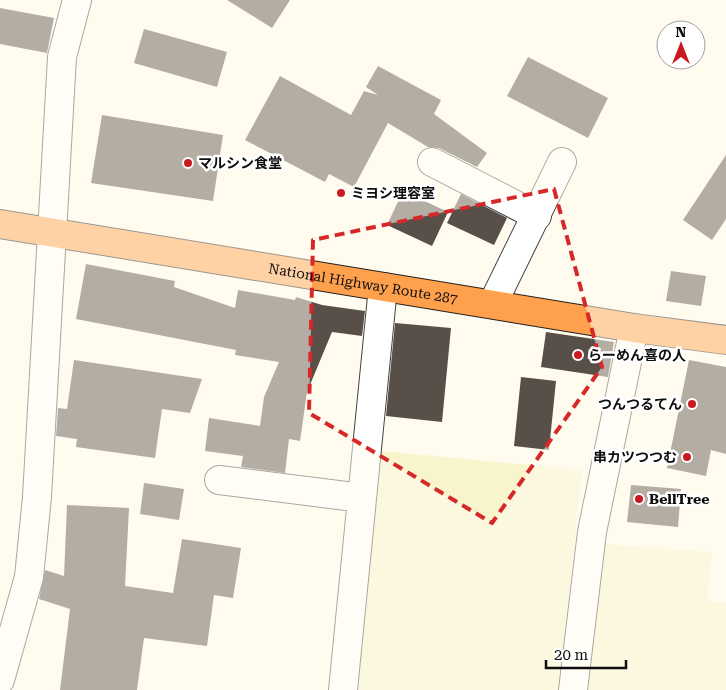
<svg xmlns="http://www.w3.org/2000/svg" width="726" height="690" font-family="'Roboto Serif','Noto Sans JP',serif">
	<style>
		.farmland { fill: #f8f4cc }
		.building { fill: #584f49 }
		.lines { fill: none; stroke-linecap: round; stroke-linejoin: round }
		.minor-casing { stroke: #414141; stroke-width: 30 }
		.highway-casing { stroke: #1f1f1f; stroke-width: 30 }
		.minor { stroke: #fff; stroke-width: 28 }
		.highway { stroke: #ffa04d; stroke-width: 28 }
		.marked { fill: none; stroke: #d62828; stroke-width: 4; stroke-dasharray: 10 6; stroke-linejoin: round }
		.poi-dot { fill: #ca1a21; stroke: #fff; stroke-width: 2 }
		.labels { text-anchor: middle; stroke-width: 5; stroke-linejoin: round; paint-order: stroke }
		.poi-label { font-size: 14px; font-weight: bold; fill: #0e0e0e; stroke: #fff; text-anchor: start }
		.street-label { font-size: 14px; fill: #0e0e0e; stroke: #fff }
	</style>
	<rect width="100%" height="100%" fill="#fffcef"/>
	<!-- farmland -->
	<path class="farmland" d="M381,451L582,470L559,690H356Z
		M603,544L712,552L707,601L726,603V690H586Z"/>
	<!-- building -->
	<path class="building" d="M227,0H290L272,28Z
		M0,8L54,18L47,53L0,44Z
		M144,29L227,52L217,87L134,63Z
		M528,57L608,98L588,138L507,96Z
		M378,66L441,100L434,114L487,153L477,167L439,148L428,147L388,123L354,187L329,174L325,182L245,140L280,76L351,115L364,91L378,95L366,87Z
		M102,115L223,135L213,201L91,183Z
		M726,155V219L712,240L683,220Z
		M403,191L448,212L432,246L387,225Z
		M461,194L507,218L494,245L447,223Z
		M86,264L175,281L174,287L235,308L238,290L295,300L296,297L322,305L365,311L362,336L332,332L307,392L300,441L289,439L285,473L241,467L243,456L205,451L209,418L260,426L264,397L279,362L235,355L236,350L76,319Z
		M671,271L706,276L701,306L666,301Z
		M395,323L451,328L442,422L386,416Z
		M546,332L614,342L608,377L541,367Z
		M74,360L202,379L190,413L162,409L155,458L76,447L77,439L56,436L58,408L67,409Z
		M689,360L726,367V454L711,450L706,476L667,468Z
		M521,377L556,381L549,450L514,446Z
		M144,483L184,489L179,520L140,514Z
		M631,485L681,489L678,527L627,522Z
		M67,505L129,508L125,586L173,593L182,539L241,548L233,598L214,595L207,646L144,638L137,690H60L70,609L39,599L45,570L64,576Z"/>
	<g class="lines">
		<defs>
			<path id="minor" d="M432,162L537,216
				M493,303L562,162
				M219,480L362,498
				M0,680L29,577L37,497L62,57L77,0
				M343,690L383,287
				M573,690L592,532L634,328"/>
			<g id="highway">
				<path id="s1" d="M0,224L634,328L726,340"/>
			</g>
		</defs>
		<!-- minor casing -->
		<use href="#minor" class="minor-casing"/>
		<!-- highway casing -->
		<use href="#highway" class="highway-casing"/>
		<!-- minor -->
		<use href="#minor" class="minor"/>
		<!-- highway -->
		<use href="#highway" class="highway"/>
	</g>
	<!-- marked area -->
	<path d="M0 0H726V690H0ZM554,189L602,367L492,523L309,413L313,240Z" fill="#fffcef" fill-opacity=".55" fill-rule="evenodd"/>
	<path class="marked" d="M554,189L602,367L492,523L309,413L313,240Z"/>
	<!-- markers -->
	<g class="poi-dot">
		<circle cx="188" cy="163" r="5"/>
		<circle cx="341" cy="193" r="5"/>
		<circle cx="578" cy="355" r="5"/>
		<circle cx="692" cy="404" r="5"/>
		<circle cx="687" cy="457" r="5"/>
		<circle cx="639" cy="499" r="5"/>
	</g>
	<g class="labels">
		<!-- poi labels -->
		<g class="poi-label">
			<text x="198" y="168">マルシン食堂</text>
			<text x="351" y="198">ミヨシ理容室</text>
			<text x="588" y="360">らーめん喜の人</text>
			<text x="682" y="409" text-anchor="end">つんつるてん</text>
			<text x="677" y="462" text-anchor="end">串カツつつむ</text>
			<text x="649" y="504">BellTree</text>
		</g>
		<!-- street labels -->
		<g class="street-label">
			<text dy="5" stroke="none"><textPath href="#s1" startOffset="368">National Highway Route 287</textPath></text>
		</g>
	</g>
	<!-- north arrow -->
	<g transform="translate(681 45)"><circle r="24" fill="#ffffff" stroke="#9f9f9f"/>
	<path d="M0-4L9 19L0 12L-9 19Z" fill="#ca1a21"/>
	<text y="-8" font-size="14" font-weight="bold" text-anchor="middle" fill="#0e0e0e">N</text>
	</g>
	<!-- scale -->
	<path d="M546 660v8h80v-8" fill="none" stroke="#0e0e0e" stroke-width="2.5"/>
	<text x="554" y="660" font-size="15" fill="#0e0e0e" stroke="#ffffff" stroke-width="4" paint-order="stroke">20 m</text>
</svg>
